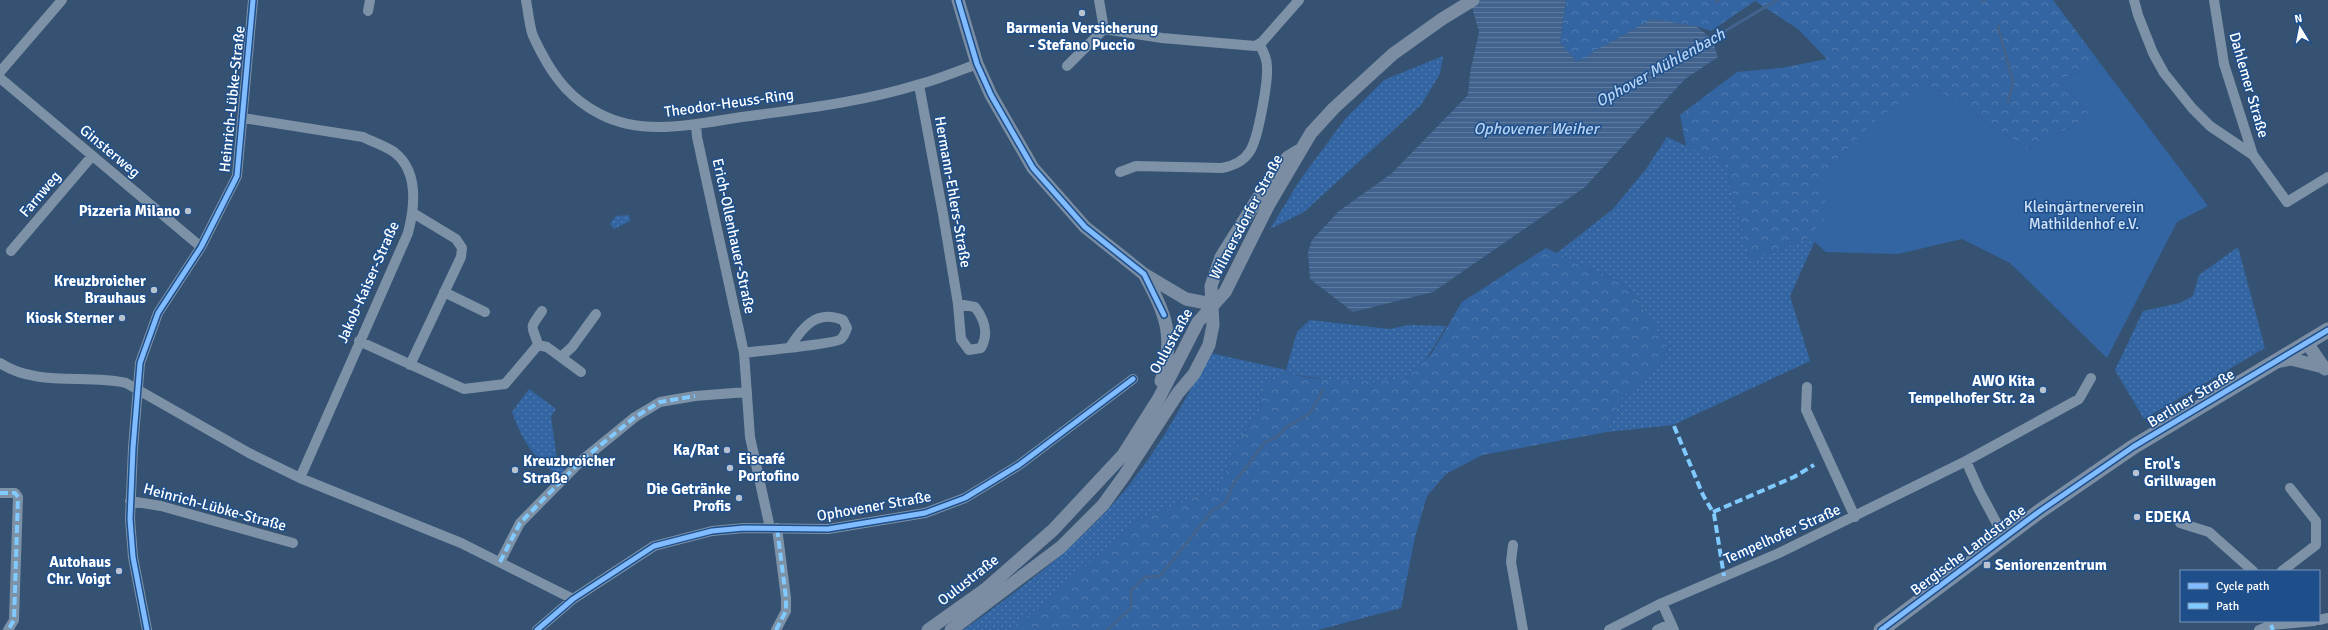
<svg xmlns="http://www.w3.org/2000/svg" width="2328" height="630" font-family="Signika,sans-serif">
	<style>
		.grass { fill: url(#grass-dots) }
		.forest { fill: url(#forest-crowns) }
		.garden { fill: #3365a2 }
		.water { fill: url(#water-rules) }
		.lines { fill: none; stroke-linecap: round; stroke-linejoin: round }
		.stream { stroke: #41638d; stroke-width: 3 }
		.street { stroke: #7d92a7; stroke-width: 10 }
		.secondary { stroke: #7a8da3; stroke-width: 13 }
		.primary { stroke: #7d8fa5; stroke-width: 15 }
		.quiet { stroke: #80caff; stroke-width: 4; stroke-dasharray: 8 4; stroke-linecap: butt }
		.cycleway-casing { stroke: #1e4f8b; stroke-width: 8 }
		.cycleway { stroke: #80bcff; stroke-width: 5 }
		.poi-dot { fill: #b9c2ce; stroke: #1e4f8b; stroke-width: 1.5 }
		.labels { text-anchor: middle; stroke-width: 3; stroke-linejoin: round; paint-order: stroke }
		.poi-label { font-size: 15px; font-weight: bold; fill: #fff; stroke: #1e4f8b; text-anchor: end }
		.street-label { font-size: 15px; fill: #fff; stroke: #1e4f8b }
		.park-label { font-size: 15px; fill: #d0e3f9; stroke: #1e4f8b }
		.water-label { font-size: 16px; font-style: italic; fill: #b6d3f3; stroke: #1e4f8b }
	</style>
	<defs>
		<pattern id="grass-dots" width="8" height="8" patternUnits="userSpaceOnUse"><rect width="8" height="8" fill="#3365a2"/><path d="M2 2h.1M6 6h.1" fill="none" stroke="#527cb0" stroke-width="1.8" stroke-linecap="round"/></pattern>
		<pattern id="forest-crowns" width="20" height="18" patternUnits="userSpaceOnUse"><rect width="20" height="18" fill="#3365a2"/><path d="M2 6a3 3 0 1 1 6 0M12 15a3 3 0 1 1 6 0" fill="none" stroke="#527cb0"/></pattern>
		<pattern id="water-rules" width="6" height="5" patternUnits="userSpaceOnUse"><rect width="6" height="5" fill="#41638d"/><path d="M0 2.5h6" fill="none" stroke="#5e7a9e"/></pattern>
	</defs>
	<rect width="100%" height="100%" fill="#365272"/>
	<!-- grass -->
	<path class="grass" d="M1443,56L1440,74L1421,105L1304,212L1270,229L1300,180L1345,119L1384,80Z
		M1667,137L1725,164L1750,261L1818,234L1790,296L1810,361L1673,425L1607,432L1622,397L1664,362L1667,348L1653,323L1625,284L1557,253L1613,209L1646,169Z
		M629,215L630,221L614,229L610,224L616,216Z
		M2238,247L2265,348L2144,419L2115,370L2143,311L2180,303L2193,296L2199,275Z
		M1310,320L1390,329L1409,325L1446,326C1438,340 1422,370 1407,377C1385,388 1310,378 1285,373L1265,385L1259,412L1238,441L1218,492L1199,496L1136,521L1046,602L1009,630H963C1031,582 1102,528 1149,458C1172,425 1191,389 1210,353L1286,370L1297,332Z
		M529,389L556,409L551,416L557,460L568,475L563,479C535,458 524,446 512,412Z"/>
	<!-- forest -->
	<path class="forest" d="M1566,0H2053L2100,63L2059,80L2091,116L2028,149L1926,83L1830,212L1818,234L1750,261L1725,164L1686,146L1680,115L1737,72L1781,68L1827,59L1798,29L1755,1L1711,31L1696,26L1613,42L1585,59L1576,61L1560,42Z
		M1546,248L1625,284L1653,323L1667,348L1664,362L1622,397L1607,432L1482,455L1446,474L1427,496L1415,537L1401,608L1318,630H1009L1046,602L1136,521L1199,496L1218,492L1238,441L1259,412L1265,385L1285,373L1310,378L1375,382L1408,377L1431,354L1462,302Z"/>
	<!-- garden -->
	<path class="garden" d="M2100,63L2208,206L2177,222L2107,358L2010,263L1962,239L1898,254L1826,252L1809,237L1830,212L1817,179L1876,120L1926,83L2028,149L2091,116L2059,80Z"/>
	<!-- water -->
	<path class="water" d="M1470,0H1566L1560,42L1576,61L1585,59L1596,50L1652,19L1696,26L1712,39L1718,57L1685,79L1585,187L1433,292L1353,312L1310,279L1308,252L1312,240L1339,211L1391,174L1468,95L1470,73L1479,32Z"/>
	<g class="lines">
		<!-- stream -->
		<path class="stream" d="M1982,0L1984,1
			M1716,2L1719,0
			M1998,26L2013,82L2008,102
			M1710,40L1777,0
			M1107,630L1131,608V590L1145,577L1160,576L1213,510L1225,503L1234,483L1265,442L1277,437L1285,428L1310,413L1323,390"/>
		<!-- street -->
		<path class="street" d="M526,0C528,11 529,22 532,33C534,39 538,46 541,52C555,79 572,100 600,114C644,137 695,124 742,117C801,109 863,102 920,84C939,79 958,71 977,64
			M1099,0L1104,29L1162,38L1255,46L1262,42L1299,0
			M2134,0L2138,15L2153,53L2164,73L2192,108L2210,126L2253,155L2287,202L2328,177
			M2214,0L2224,64L2253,155
			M368,11L370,0
			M1067,66L1104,29
			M0,72L62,0
			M0,78L201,247
			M919,85L943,214L958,304L961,339L969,350L981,348C989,333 985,320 975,307L958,304
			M243,118L363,137C373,142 385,146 394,152C419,171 415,206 408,233L300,478
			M696,125L697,137L744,353L750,437L770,528
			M1120,172L1136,166L1222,168C1233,166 1244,161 1250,151C1258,139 1268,83 1267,67C1267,59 1264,52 1259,44
			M11,251L92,156
			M444,292L485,312
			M359,341L464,389L505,384L538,345L547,347L581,372
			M538,345C533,324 527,332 542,311
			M744,353C757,351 835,344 841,339C844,336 846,331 847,328L843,320C816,309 802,328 790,347
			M561,357L572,347L596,314
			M0,363C36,387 86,374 126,383L249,453L300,478L461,543L573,599
			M410,365L461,257L462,248L456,239L413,213
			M1807,387L1806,410L1855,517
			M1966,461L1979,490L2004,537
			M0,493H15L18,497L14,620L8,630
			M130,501L161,506L293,543
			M2180,523L2209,532L2253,571
			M1513,545L1511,562L1523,630
			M500,562L520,523L581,461L635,417L660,402L695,396L747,392
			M2282,571L2316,545V521L2290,488
			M1662,603L1674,630
			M2319,620L2328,618
			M147,630L133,557L130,519L133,448L140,363L158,313L201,247L237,176L253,0
			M537,630L573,599L654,546L712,531L744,528L828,529L925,513L965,498L1019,465L1133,379
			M776,630L786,611V598L777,528
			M1609,630L1662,603L1779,553L1966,461L2079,399L2091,378
			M1657,630L1670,624
			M2259,630L2271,625L2314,621"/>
		<!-- secondary -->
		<path class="secondary" d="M958,0L977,64L991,95L1033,168L1085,227L1144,274L1186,299L1212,304
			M1144,274C1165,313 1176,336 1161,381
			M2307,343L2325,369
			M2276,362L2291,359L2323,367
			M928,630L987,588L1053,530L1123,455L1159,398L1198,322L1225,292L1268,206L1311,133L1334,108L1393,54L1442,19L1473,0
			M951,630L1061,547L1103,505L1124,476L1178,393L1194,374L1209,345L1213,325L1211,286L1221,257L1272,176L1288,157L1298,151"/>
		<!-- primary -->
		<path class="primary" d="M1881,630L2040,511L2133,447L2328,330"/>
		<!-- quiet -->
		<path class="quiet" d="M1674,426L1703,495L1714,514L1724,576
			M0,493H15L18,497L14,620L8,630
			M1713,512L1794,477L1814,465
			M500,562L520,523L581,461L635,417L660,402L695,396
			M2271,625L2273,630
			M776,630L786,611V598L777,528"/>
		<defs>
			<path id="cycleway" d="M958,0L977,64L991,95L1033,168L1085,227L1144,274L1164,315
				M147,630L133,557L130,519L133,448L140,363L158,313L201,247L237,176L253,0
				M537,630L573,599L654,546L712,531L744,528L828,529L925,513L965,498L1019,465L1133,379
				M1881,630L2040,511L2133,447L2328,330"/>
		</defs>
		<!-- cycleway casing -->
		<use href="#cycleway" class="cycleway-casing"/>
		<!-- cycleway -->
		<use href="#cycleway" class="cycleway"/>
	</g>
	<!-- markers -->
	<g class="poi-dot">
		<circle cx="1082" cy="13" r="4"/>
		<circle cx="188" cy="211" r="4"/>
		<circle cx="154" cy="290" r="4"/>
		<circle cx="122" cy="318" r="4"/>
		<circle cx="2043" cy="390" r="4"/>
		<circle cx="727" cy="450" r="4"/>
		<circle cx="730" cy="468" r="4"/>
		<circle cx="515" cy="470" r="4"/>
		<circle cx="2136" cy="473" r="4"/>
		<circle cx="739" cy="498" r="4"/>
		<circle cx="2137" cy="517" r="4"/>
		<rect x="1983" y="561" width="8" height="8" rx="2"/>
		<circle cx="119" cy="571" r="4"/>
	</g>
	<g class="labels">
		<!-- poi labels -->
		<g class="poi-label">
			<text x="1082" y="33" text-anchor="middle">Barmenia Versicherung<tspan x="1082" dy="17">- Stefano Puccio</tspan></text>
			<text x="180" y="216">Pizzeria Milano</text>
			<text x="146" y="286">Kreuzbroicher<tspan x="146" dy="17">Brauhaus</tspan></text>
			<text x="114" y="323">Kiosk Sterner</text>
			<text x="2035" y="386">AWO Kita<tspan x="2035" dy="17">Tempelhofer Str. 2a</tspan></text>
			<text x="719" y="455">Ka/Rat</text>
			<text x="738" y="464" text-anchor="start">Eiscafé<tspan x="738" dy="17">Portofino</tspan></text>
			<text x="523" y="466" text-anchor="start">Kreuzbroicher<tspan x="523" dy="17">Straße</tspan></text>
			<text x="2144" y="469" text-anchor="start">Erol's<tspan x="2144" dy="17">Grillwagen</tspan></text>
			<text x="731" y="494">Die Getränke<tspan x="731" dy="17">Profis</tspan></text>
			<text x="2145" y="522" text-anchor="start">EDEKA</text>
			<text x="111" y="567">Autohaus<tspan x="111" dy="17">Chr. Voigt</tspan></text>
			<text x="1995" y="570" text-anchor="start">Seniorenzentrum</text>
		</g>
		<!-- street labels -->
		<g class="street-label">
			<text transform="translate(2249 85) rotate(74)" y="5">Dahlemer Straße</text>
			<text transform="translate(232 99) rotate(-84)" y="5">Heinrich-Lübke-Straße</text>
			<text transform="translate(729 103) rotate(-8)" y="5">Theodor-Heuss-Ring</text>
			<text transform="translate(110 151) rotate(40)" y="5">Ginsterweg</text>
			<text transform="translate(953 192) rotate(80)" y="5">Hermann-Ehlers-Straße</text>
			<text transform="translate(40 194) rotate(-50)" y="5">Farnweg</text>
			<text transform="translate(1246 217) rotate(-62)" y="5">Wilmersdorfer Straße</text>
			<text transform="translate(734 236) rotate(78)" y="5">Erich-Ollenhauer-Straße</text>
			<text transform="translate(368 282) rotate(-66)" y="5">Jakob-Kaiser-Straße</text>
			<text transform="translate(1171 341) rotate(-61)" y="5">Oulustraße</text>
			<text transform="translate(2191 398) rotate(-31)" y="5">Berliner Straße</text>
			<text transform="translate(874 506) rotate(-10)" y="5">Ophovener Straße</text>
			<text transform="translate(215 507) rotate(15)" y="5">Heinrich-Lübke-Straße</text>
			<text transform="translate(1782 534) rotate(-24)" y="5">Tempelhofer Straße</text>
			<text transform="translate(1968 550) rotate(-37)" y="5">Bergische Landstraße</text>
			<text transform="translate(968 580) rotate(-38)" y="5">Oulustraße</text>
		</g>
		<!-- park labels -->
		<g class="park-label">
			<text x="2084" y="212">Kleingärtnerverein<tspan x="2084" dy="17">Mathildenhof e.V.</tspan></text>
		</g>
		<!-- water labels -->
		<g class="water-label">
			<text transform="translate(1660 67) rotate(-29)" y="6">Ophover Mühlenbach</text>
			<text x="1536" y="134">Ophovener Weiher</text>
		</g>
	</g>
	<!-- legend -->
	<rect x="2180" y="570" width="140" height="52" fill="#1e4f8b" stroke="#7895b9"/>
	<rect x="2188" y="583" width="20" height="6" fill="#80bcff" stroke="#7895b9"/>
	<text x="2216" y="590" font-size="12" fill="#ffffff">Cycle path</text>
	<rect x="2188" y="603" width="20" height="6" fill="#80caff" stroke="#7895b9"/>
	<text x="2216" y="610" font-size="12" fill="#ffffff">Path</text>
	<!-- north arrow -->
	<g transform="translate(2300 28) rotate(350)" stroke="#1e4f8b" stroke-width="3" paint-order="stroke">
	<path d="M0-3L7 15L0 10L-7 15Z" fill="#ffffff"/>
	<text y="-6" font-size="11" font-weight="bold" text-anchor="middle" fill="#ffffff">N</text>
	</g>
</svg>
